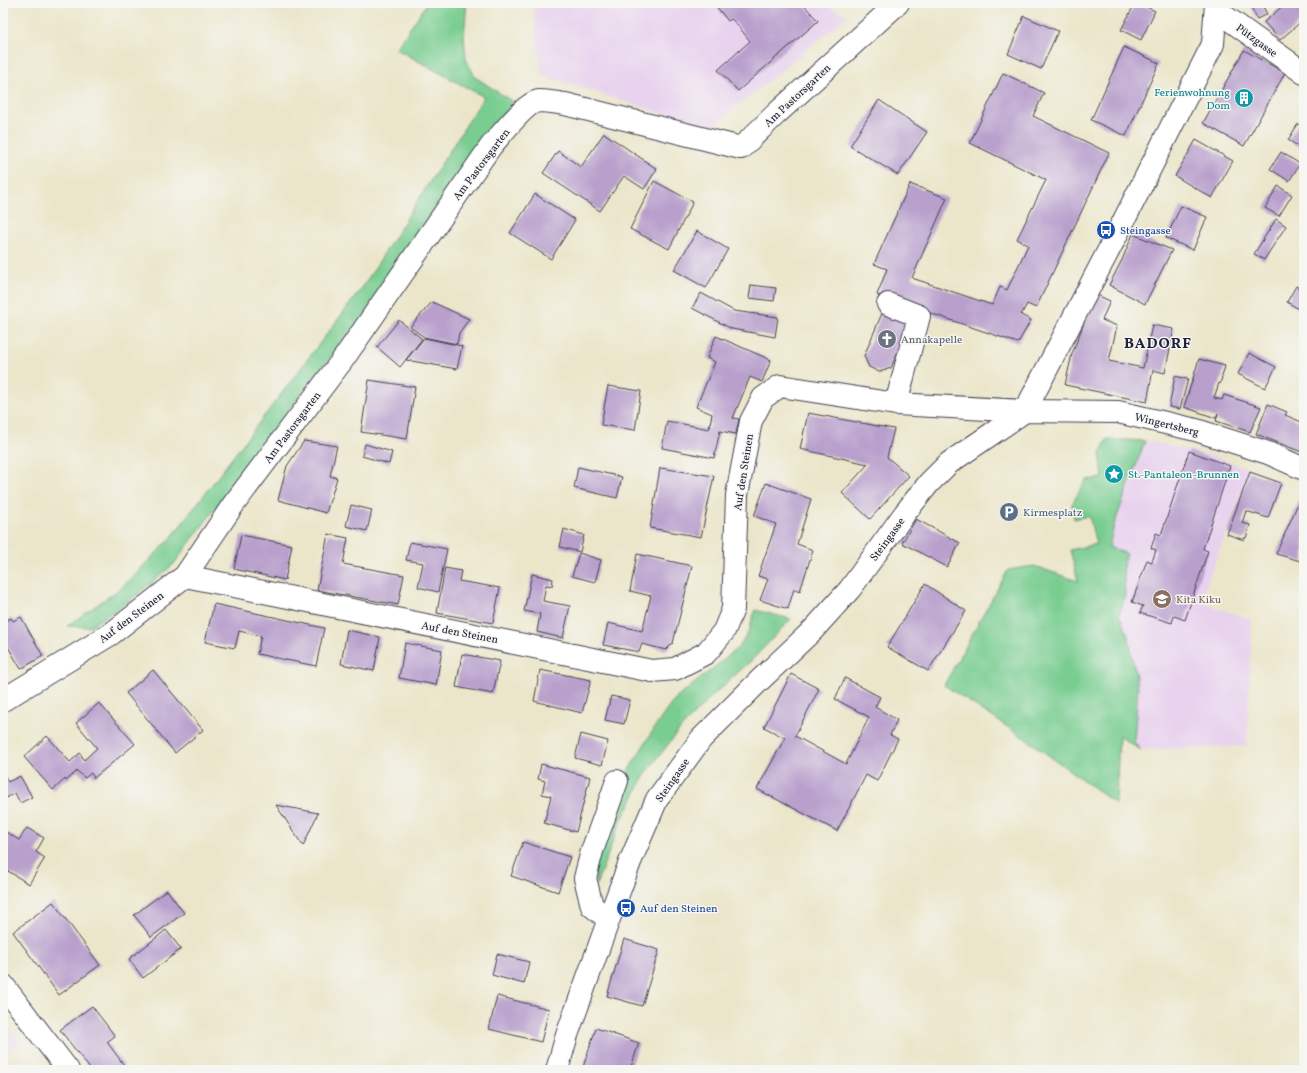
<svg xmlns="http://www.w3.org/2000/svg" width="1307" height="1073" font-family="Vollkorn,serif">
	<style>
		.built { fill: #e8d2ee }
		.green { fill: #79cd91; stroke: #4e7866 }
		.building { fill: #b89fcc }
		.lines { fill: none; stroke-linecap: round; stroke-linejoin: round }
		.minor-casing { stroke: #403f50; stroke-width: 24 }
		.minor { stroke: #fff; stroke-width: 22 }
		.labels { text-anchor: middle; stroke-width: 3; stroke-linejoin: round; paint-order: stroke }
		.street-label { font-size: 11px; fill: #22223b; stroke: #f6f6f2 }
		.culture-label { font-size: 11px; fill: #0d838f; stroke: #f6f6f2; text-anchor: end }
		.transit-label { font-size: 11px; fill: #164399; stroke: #f6f6f2; text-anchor: start }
		.worship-label { font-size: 11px; fill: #5b616d; stroke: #f6f6f2; text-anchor: start }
		.service-label { font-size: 11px; fill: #4e5e75; stroke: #f6f6f2; text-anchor: start }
		.education-label { font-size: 11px; fill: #785e54; stroke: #f6f6f2; text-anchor: start }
		.district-label { font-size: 15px; font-weight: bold; letter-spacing: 1px; fill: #22223b; stroke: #f6f6f2 }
	</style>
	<rect width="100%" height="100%" fill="#f6f6f2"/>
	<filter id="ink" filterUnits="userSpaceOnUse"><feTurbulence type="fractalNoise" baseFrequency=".025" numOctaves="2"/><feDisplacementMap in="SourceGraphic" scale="8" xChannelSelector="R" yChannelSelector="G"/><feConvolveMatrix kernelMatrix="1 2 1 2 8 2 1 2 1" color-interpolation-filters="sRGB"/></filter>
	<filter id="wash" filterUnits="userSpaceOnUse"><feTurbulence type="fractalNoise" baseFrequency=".012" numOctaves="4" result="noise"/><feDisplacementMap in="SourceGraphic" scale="16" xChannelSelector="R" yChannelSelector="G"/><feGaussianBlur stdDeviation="0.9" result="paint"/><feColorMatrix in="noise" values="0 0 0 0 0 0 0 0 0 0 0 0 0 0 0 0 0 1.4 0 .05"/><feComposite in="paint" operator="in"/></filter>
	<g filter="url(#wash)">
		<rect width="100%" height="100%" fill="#ebe6ca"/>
		<!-- built -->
		<path class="built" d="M533,3H823L848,16L710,128L541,75Z
			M1145,441L1158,443L1189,451L1210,455L1250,469L1200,602L1252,620L1247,746L1141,750L1134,742L1138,687L1128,635L1118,615L1125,595L1123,565L1126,554L1109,547L1114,525Z
			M3,1021L20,1042L3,1056Z"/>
		<!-- green -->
		<path class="green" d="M427,3H467L464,35L466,59L475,77L513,102L375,301L294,403L173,565L129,601L89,627L67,626L121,588L171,538L362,288L484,97L396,49Z
			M1107,439L1145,441L1114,525L1109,547L1127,554L1123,565L1125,595L1119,615L1128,635L1138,687L1134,742L1141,750L1119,736L1116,804L1033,744L944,685L1008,570L1034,566L1078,581L1070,550L1096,544L1089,516L1074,519L1072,504L1086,480L1103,478L1100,453Z
			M755,610L791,619L753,659L714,694L681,728L646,773L620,823L596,885L594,867L622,781L655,727L674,700L739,647L748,633Z"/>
		<g id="blocks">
			<!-- building -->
			<path class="building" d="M716,3H802L818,21L738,91L718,70L750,41L735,22L731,19L728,21L715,5Z
				M1135,3H1138L1155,11L1141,40L1121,30Z
				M1249,3H1261L1267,14L1257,19Z
				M1286,3H1293L1304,16V19L1280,40L1264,22Z
				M1024,16L1058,31L1041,69L1008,54Z
				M1124,47L1159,63L1126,136L1091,120Z
				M1244,50L1285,73L1244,146L1203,123Z
				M1003,73L1044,93L1033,116L1109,153L1036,308L1027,304L1021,315L1031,320L1018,343L877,295L887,269L874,264L910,184L947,198L912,278L992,305L1000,287L1007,290L1028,245L1017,239L1046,180L970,143Z
				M879,100L927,132L898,175L850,146Z
				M1298,124L1304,127V150L1288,140Z
				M604,133L657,169L644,189L624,176L600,211L543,173L558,151L581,167Z
				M1196,140L1233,161L1212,198L1175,176Z
				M1281,152L1300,164L1289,181L1270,169Z
				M654,181L693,202L669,249L630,229Z
				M1278,186L1292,195L1279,216L1265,208Z
				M535,194L575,220L551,259L510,233Z
				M1181,206L1207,217L1193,250L1166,238Z
				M1276,219L1286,226L1264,260L1254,254Z
				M697,231L728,249L706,288L674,270Z
				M1133,234L1172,250L1145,304L1109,285L1122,260Z
				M751,285L776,288L774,301L749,298Z
				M1296,286L1304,291V306L1302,311L1287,302Z
				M701,293L734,311L778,317L775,337L732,329L692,308Z
				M1095,294L1110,301L1102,320L1117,326L1109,361L1143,368L1152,325L1174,329L1165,373L1153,370L1147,402L1065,385L1072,354Z
				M432,302L469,319L459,333L457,344L424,337L410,327Z
				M883,311L910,323L891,368L879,372L869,367L864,356Z
				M399,320L422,339L400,367L377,347Z
				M716,336L771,360L762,382L750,377L733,418L739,419L736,434L720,431L714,458L662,448L667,421L709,429L712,414L696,407L715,362L707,358Z
				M424,338L462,346L457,369L406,360Z
				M1249,353L1276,367L1265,388L1238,374Z
				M1199,359L1225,366L1220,384L1219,383L1214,398L1222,400L1224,395L1261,407L1250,432L1216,421L1218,413L1216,418L1184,407Z
				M1175,376L1188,379L1180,409L1169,407Z
				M369,380L415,387L407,439L361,432Z
				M608,386L641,391L635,430L601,425Z
				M1268,404L1287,412L1285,415L1304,423V453L1256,434Z
				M808,413L894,429L887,457L909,476L870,519L842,493L868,464L800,449Z
				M304,441L337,446L330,476L337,478L326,513L278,500L287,466Z
				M365,444L392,452L389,464L362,456Z
				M1189,451L1230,466L1203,549L1208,551L1185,620L1174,616L1172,623L1140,613L1143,606L1132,602L1147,560L1152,562L1156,550L1151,548L1156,533L1161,535Z
				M578,467L622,477L617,498L574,488Z
				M660,468L714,476L701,537L650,528Z
				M1250,472L1281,483L1268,518L1246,511L1242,523L1250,525L1246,538H1244V540L1227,534Z
				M766,483L811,499L797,544L813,550L800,591L794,589L788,609L760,600L768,579L758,576L776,524L754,516Z
				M1303,492H1304V562L1276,554Z
				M351,505L372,510L367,531L346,526Z
				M916,519L960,543L947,567L902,543Z
				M564,529L584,535L580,552L560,547Z
				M328,534L348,538L343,564L404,575L398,605L317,590Z
				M241,535L292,545L285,580L234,569Z
				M410,542L447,549L438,592L418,587L423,563L406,560Z
				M579,553L601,560L595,582L572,576Z
				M637,554L692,566L673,643L666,650L642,644L639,652L603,645L608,623L642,631L651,596L630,591Z
				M445,568L461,571L459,581L500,588L493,623L437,613Z
				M532,574L553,579L552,586L546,585L543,601L570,606L563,638L537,632L540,614L524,611Z
				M925,584L966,611L928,671L887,647Z
				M214,604L324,628L316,666L257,654L261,636L239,631L235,648L205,642Z
				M21,617L43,656L21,669L4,640L3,641V622L11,618L13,621Z
				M347,630L380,637L374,671L341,664Z
				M405,643L442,650L436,685L399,678Z
				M462,654L500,661L493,694L456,687Z
				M153,670L203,730L175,753L126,693Z
				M540,670L591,680L582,713L534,701Z
				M791,674L819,689L795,736L846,764L869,717L835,699L845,678L880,697L875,707L897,720L890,735L898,739L877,781L866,775L837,831L757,789L785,738L764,727Z
				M611,696L630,700L624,724L605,720Z
				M99,703L135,744L94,778L91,773L85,778L77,771L66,781L65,779L53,790L24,757L47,736L70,762L80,753L84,760L97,748L76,723Z
				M581,734L608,741L602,765L575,758Z
				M541,764L590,777L576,832L544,823L551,796L542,794L545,781L538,779Z
				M3,773L8,782L20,776L32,797L20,803L15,793L3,800Z
				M276,805L318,813L303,846Z
				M27,828L44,838L36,852L45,858L29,884L3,868V837L6,832L19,840Z
				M523,842L570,857L558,892L511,876Z
				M167,890L184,913L151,937L134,915Z
				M53,902L100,965L59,995L13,932Z
				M166,930L181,949L143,978L129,959Z
				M624,939L659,950L642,1006L607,996Z
				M497,954L529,962L524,984L492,975Z
				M497,996L549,1009L541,1042L489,1029Z
				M92,1006L115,1036L107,1042L124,1065L117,1070H91L60,1030Z
				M596,1028L639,1043L630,1070H582Z"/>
		</g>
	</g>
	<g filter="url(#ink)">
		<use href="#blocks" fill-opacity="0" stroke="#403f50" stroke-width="1"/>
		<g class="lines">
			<defs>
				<path id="minor" d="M1216,10L1304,73
					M888,304L919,316L896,404
					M185,576L233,505L344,358L491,146C500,136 526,102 539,101C548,101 557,103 565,104L741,148L776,114L898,3
					M3,700L111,634L185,576L652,671L675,669L706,653L724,631L733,609L737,495L751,421L763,398L780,386L896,404L1025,411L1118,412L1196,430L1268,453L1304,469
					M608,919L592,906L585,878L592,851L617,781
					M3,985L68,1070
					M557,1070L567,1035L614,905L630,862L657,799L701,739L759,681L813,630L850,589L905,513L929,483L949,463L1025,411L1116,236L1213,44L1216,3"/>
			</defs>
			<!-- minor casing -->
			<use href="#minor" class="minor-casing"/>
			<!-- minor -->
			<use href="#minor" class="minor"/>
		</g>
	</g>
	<!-- icons -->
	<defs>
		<symbol id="building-disc" viewBox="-11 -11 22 22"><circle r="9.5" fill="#0f9aa8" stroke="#f6f6f2"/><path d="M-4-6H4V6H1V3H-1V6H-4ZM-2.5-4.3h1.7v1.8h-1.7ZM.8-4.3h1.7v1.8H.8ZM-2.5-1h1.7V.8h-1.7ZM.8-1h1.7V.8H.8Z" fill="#fff"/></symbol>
		<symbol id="bus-disc" viewBox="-11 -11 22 22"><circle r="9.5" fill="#1a4fb4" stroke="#f6f6f2"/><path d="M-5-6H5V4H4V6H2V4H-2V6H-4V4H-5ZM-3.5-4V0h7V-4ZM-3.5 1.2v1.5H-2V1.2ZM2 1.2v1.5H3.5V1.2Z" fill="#fff"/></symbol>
		<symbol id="church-disc" viewBox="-11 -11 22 22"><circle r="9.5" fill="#6b7280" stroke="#f6f6f2"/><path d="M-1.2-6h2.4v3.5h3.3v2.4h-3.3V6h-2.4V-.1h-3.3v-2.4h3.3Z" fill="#fff"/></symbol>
		<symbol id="sight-disc" viewBox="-11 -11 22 22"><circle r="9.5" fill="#0f9aa8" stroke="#f6f6f2"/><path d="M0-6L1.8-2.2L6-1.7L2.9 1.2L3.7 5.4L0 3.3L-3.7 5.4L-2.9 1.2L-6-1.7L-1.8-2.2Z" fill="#fff"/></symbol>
		<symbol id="parking-disc" viewBox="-11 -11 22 22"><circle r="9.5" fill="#5c6f8a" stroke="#f6f6f2"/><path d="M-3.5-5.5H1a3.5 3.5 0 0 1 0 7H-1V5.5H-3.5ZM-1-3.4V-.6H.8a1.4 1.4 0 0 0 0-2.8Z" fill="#fff"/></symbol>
		<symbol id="school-disc" viewBox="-11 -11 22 22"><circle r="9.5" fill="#8d6e63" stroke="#f6f6f2"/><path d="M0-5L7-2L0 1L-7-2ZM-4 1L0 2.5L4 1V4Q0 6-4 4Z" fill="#fff"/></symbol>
	</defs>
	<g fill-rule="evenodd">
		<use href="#building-disc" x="1233" y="87" width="22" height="22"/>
		<use href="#bus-disc" x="1095" y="219" width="22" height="22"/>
		<use href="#church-disc" x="876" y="328" width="22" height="22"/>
		<use href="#sight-disc" x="1103" y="463" width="22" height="22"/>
		<use href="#parking-disc" x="998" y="501" width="22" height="22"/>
		<use href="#school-disc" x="1151" y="588" width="22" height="22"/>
		<use href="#bus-disc" x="615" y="897" width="22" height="22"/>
	</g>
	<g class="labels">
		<!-- street labels -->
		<g class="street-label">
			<text transform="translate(1257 40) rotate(36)" y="4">Pützgasse</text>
			<text transform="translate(797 95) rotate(-43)" y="4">Am Pastorsgarten</text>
			<text transform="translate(481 164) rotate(-53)" y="4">Am Pastorsgarten</text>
			<text transform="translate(1167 424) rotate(14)" y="4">Wingertsberg</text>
			<text transform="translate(292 427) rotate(-53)" y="4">Am Pastorsgarten</text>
			<text transform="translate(743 472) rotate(-81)" y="4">Auf den Steinen</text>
			<text transform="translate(887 539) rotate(-54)" y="4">Steingasse</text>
			<text transform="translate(131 617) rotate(-37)" y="4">Auf den Steinen</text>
			<text transform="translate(460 632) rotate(11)" y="4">Auf den Steinen</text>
			<text transform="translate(672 780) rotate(-55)" y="4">Steingasse</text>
		</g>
		<!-- culture labels -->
		<g class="culture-label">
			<text x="1230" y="96">Ferienwohnung<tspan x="1230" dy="13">Dom</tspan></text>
			<text x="1128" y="478" text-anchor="start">St.-Pantaleon-Brunnen</text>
		</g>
		<!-- transit labels -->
		<g class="transit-label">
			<text x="1120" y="234">Steingasse</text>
			<text x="640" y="912">Auf den Steinen</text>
		</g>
		<!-- worship labels -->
		<g class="worship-label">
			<text x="901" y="343">Annakapelle</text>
		</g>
		<!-- service labels -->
		<g class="service-label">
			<text x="1023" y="516">Kirmesplatz</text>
		</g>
		<!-- education labels -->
		<g class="education-label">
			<text x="1176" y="603">Kita Kiku</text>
		</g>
		<!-- district labels -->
		<g class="district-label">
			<text x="1158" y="348">BADORF</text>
		</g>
	</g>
	<!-- margin -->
	<rect width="1307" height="1073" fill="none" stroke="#f6f6f2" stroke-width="16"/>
</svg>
